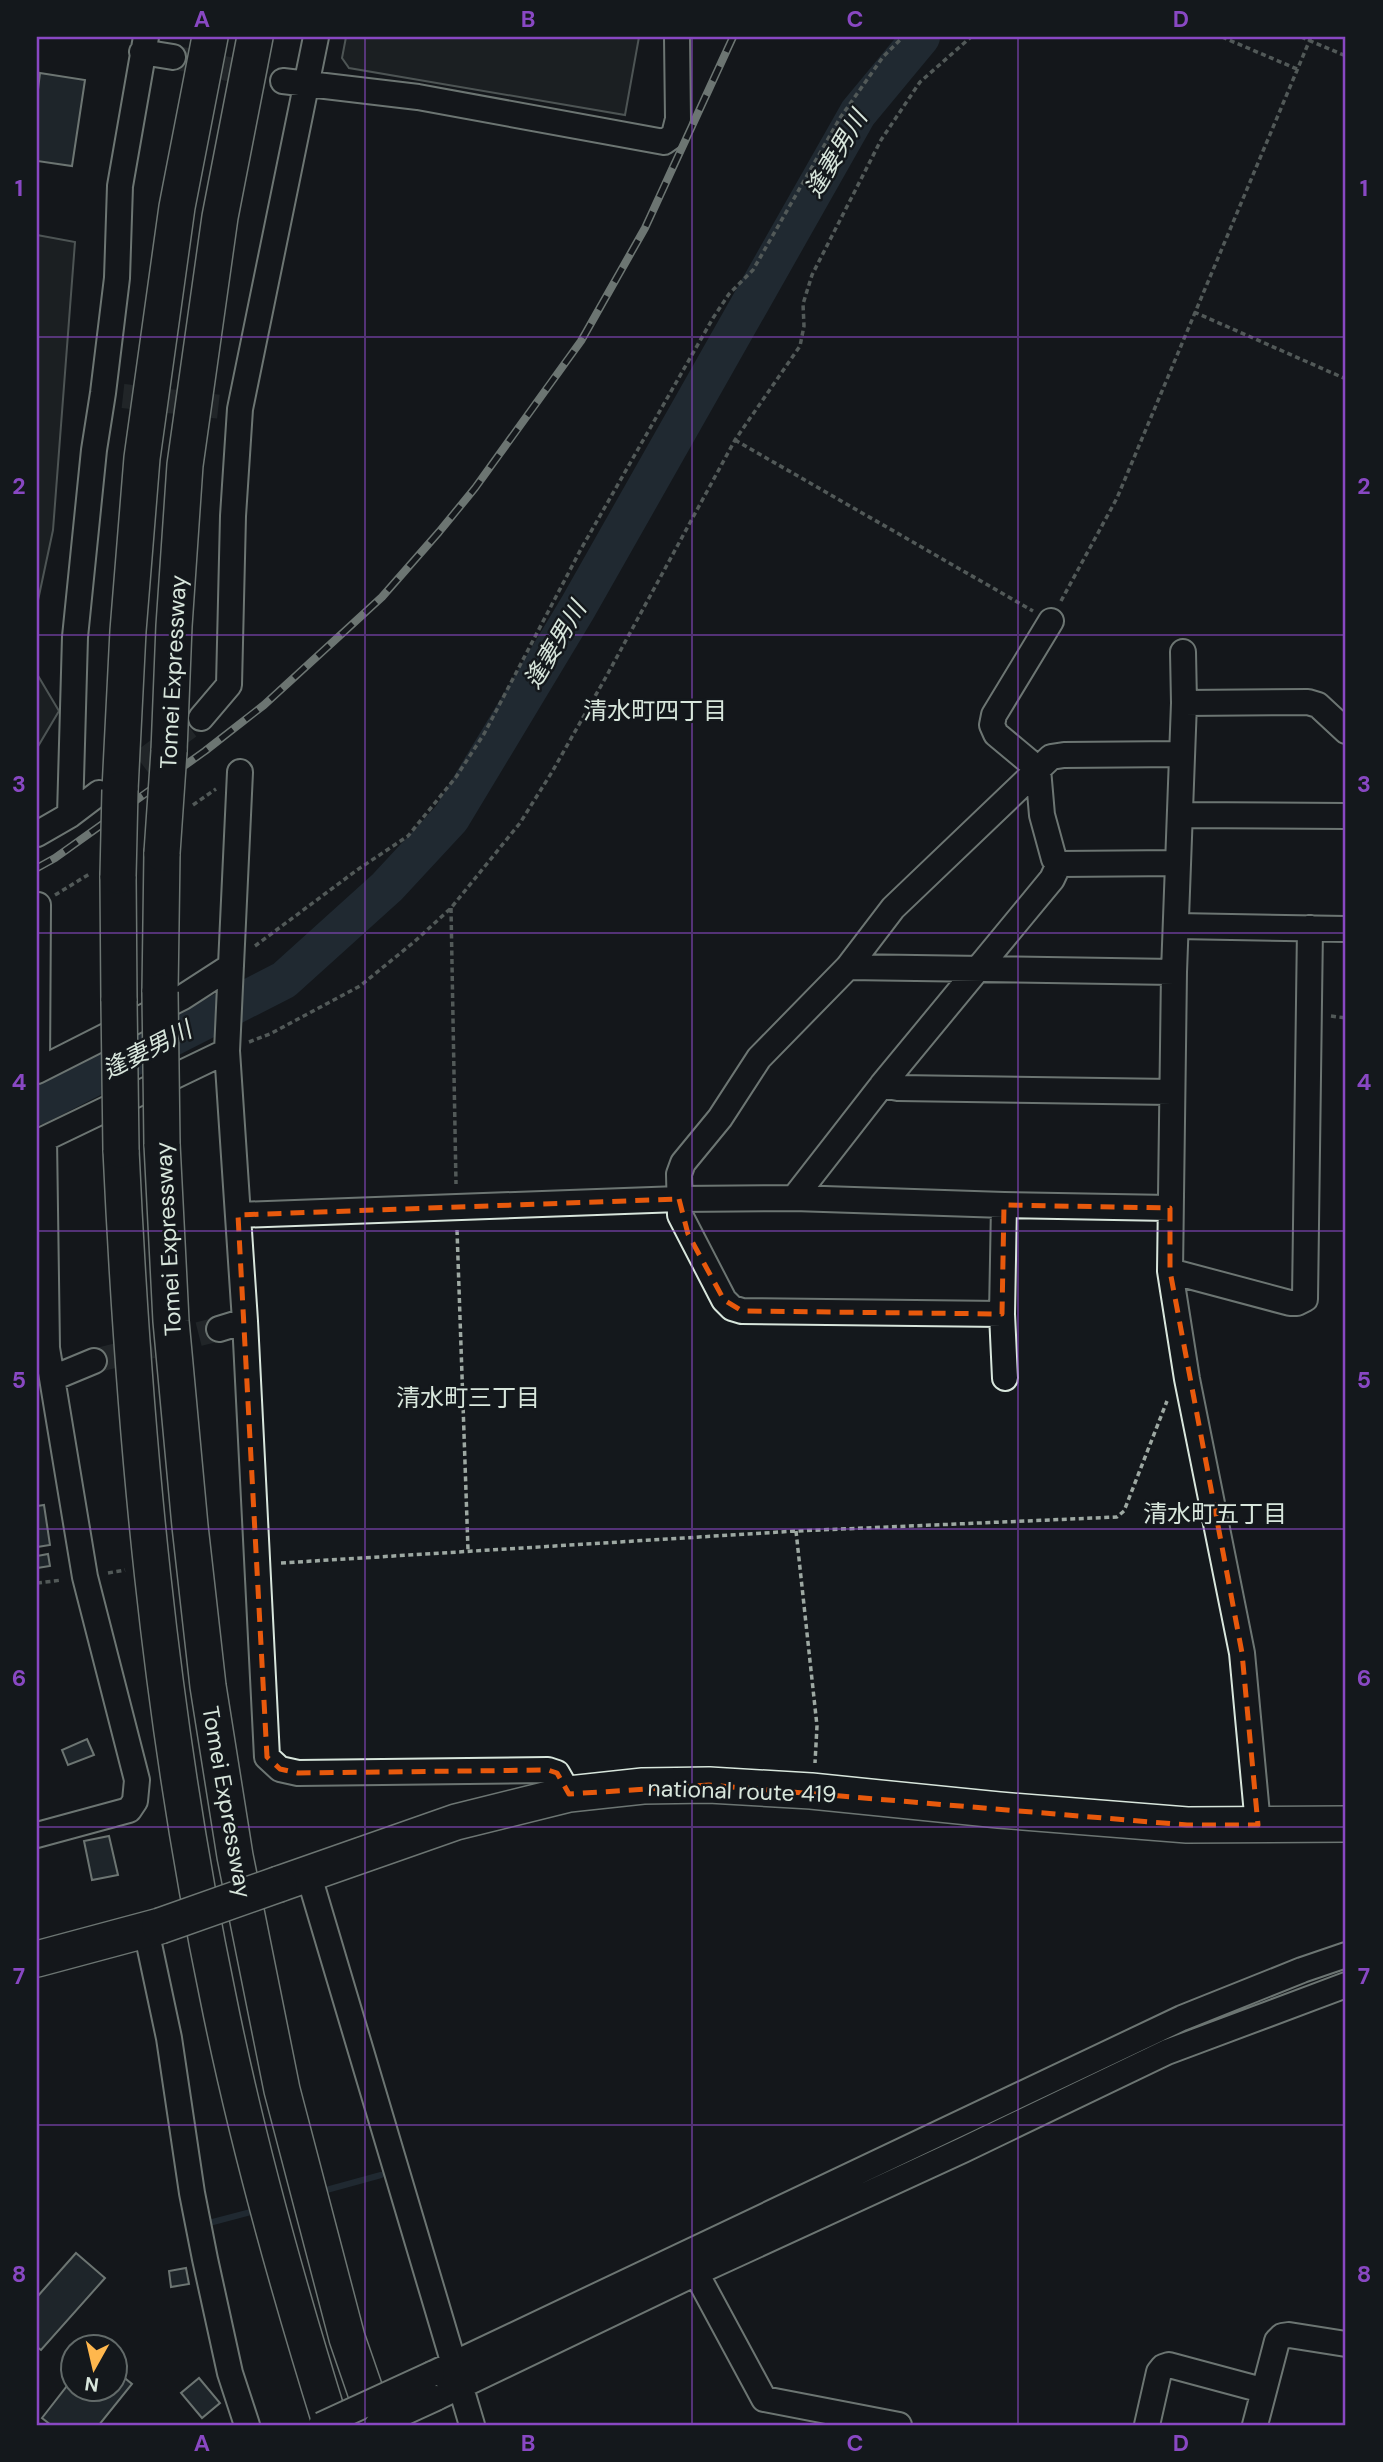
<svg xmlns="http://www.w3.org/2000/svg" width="1383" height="2462" font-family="'DM Sans','Noto Sans JP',sans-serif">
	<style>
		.parking { fill: #24282b; stroke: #939e99; stroke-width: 2 }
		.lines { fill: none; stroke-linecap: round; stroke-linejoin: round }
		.stream { stroke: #2f3f4d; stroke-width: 6 }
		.river { stroke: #2f3f4d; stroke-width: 38 }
		.building { fill: #2c363c; stroke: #d8e6dc; stroke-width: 2 }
		.minor-tunnel { stroke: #313739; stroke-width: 24; stroke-dasharray: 24 12; stroke-linecap: butt }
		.minor-casing { stroke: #d8e6dc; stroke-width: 28 }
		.highway-casing { stroke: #d8e6dc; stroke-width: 38 }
		.path { stroke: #9da8a2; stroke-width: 3.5; stroke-dasharray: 5 3.5; stroke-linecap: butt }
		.minor { stroke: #14181c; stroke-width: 24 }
		.highway { stroke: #14181c; stroke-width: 35 }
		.rail-casing { stroke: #d8e6dc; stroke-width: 8 }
		.rail { stroke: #14181c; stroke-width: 5; stroke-dasharray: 16; stroke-linecap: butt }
		.minor-bridge-casing { stroke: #d8e6dc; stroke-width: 28; stroke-linecap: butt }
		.highway-bridge-casing { stroke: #d8e6dc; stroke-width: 38; stroke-linecap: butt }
		.minor-bridge { stroke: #14181c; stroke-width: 24 }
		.highway-bridge { stroke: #14181c; stroke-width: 35 }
		.marked { fill: none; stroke: #e8590c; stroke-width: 5; stroke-dasharray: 14 9; stroke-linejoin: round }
		.grid { fill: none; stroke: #8948c3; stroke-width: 2; stroke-opacity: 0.55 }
		.labels { text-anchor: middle; stroke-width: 5; stroke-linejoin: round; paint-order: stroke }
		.street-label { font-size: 23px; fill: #d8e6dc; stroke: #14181c }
		.water-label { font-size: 24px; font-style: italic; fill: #d8e6dc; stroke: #14181c }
		.neighbourhood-label { font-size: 24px; fill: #d8e6dc; stroke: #14181c }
		.neatline { fill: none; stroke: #8948c3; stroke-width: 2.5 }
		.grid-label { font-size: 23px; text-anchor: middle; font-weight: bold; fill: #8948c3 }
	</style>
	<rect width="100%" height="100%" fill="#14181c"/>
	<!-- parking -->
	<path class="parking" d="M346,37H639L625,115L349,68L342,58Z
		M37,235L75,242L53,530L37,605Z
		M37,674L59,711L37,748Z"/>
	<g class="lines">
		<!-- stream -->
		<path class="stream" d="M319,2192L381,2175
			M209,2223L258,2210"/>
		<!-- river -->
		<path class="river" d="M37,1106L284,980L387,887L451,818L578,607L858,113L921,37"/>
	</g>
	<!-- building -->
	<path class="building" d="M40,73L85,80L72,166L37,161V98Z
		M44,1505L50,1545L37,1547V1506Z
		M48,1554L50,1566L37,1568V1556Z
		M87,1739L94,1755L68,1765L62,1750Z
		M109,1836L118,1875L92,1880L84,1841Z
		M76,2253L105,2278L41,2350L37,2347V2297Z
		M186,2268L189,2284L171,2287L169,2271Z
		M116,2371L132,2384L99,2425H51L42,2418L74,2377V2388H116Z
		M199,2378L220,2403L202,2418L181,2393Z"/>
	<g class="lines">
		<!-- minor-tunnel -->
		<path class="minor-tunnel" d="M173,57L283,81
			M123,396L230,408
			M112,784L201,718
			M94,1361L219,1329"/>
		<defs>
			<path id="minor" d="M142,52L173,57
				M283,81L418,97L664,142L674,135L678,119L677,37
				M1183,652L1184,703
				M201,718L229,685L233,516L240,409L316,37
				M240,772L227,1051L245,1321L267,1757L280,1769L298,1773L548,1770L557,1773L569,1794
				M70,815L75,637L94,450L103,393L117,278L120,186L146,37
				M1180,815L1346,816
				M37,834L70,815L99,793
				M1059,864L1178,863
				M38,905L37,1071L183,997L231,966
				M1177,926L1346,929
				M848,967L1174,972
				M882,1085L898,1088L1172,1092
				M794,1198L882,1085L1052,879L1059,864L1054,859L1042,815L1038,769L996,734L992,725L994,715L1051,621
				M1004,1205L1002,1314L1005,1378
				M238,1215L679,1199L794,1198L1004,1205L1170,1208
				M1170,1271L1290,1303H1297L1305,1299L1310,928
				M1002,1314L742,1311L732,1308L724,1300L680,1215L679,1174L683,1163L720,1118L759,1058L848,967L893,908L1051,757L1064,755L1180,754
				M219,1329L245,1321
				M53,1378L94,1361
				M1258,1825L1242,1653L1187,1379L1170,1271L1174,972L1184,703L1308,702L1318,705L1346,731
				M37,1835L129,1810L135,1801L137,1780L85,1577L47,1348L44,1139L227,1051
				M309,1876L472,2425
				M146,1930L169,2038L192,2193L205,2259L230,2373L247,2425
				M696,2273L764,2399L899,2425
				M432,2374L1182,2018L1302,1970L1346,1955
				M436,2398L696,2273L963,2150L1167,2052L1346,1985
				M1147,2425L1159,2372L1163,2367L1169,2365L1262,2390
				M1255,2425L1277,2341L1282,2336L1289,2335L1346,2344"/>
			<path id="highway" d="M169,751L174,626L185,465L220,217L255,37
				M120,790L128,631L142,458L177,207L210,37
				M118,876L119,1001
				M160,992L162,853
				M162,1144L171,1321L190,1526L208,1686L235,1856L282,2090L347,2338L377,2425
				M121,1150C134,1434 160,1719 218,1997C247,2142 287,2284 331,2425
				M279,1884L456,1822L569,1794L643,1786L709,1785L811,1791L999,1810L1187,1825L1346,1824
				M37,1959L160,1926"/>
		</defs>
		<!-- minor casing -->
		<use href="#minor" class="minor-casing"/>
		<!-- highway casing -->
		<use href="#highway" class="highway-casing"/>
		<!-- path -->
		<path class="path" d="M1222,37L1297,69
			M1301,37L1346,56
			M1194,312L1346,379
			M735,440L1033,611
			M1061,601L1117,498L1311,37
			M193,805L216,789
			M55,895L91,873
			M451,908L456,1184
			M255,946L357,870L408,836L456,777L484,734L581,549L713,318L729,294L753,270L840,118L883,57L903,37
			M1331,1016L1346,1018
			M249,1042L270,1034L360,986L414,942L451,908L520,823L552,772L606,677L735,440L800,346L804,326L803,304L812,275L881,140L920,82L971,37
			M457,1230L468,1550
			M796,1531L817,1726L815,1763
			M281,1563L796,1531L1117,1517L1124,1511L1167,1401
			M108,1573L125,1570
			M37,1583L62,1580"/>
		<!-- minor -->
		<use href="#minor" class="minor"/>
		<!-- highway -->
		<use href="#highway" class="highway"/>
		<defs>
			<path id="rail" d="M37,868L55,858L205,751L264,705L382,597L439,532L475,488L581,341L645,228L733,37"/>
		</defs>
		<!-- rail casing -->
		<use href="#rail" class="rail-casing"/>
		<!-- rail -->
		<use href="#rail" class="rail"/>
		<defs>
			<path id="minor-bridge" d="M321,2425L432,2374
				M377,2425L436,2398"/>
			<path id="highway-bridge" d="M162,853L169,751
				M118,876L120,790
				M160,992L162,1144
				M119,1001L121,1150
				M160,1926L279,1884"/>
		</defs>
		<!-- minor-bridge casing -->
		<use href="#minor-bridge" class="minor-bridge-casing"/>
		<!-- highway-bridge casing -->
		<use href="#highway-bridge" class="highway-bridge-casing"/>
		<!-- minor-bridge -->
		<use href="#minor-bridge" class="minor-bridge"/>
		<!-- highway-bridge -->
		<use href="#highway-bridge" class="highway-bridge"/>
	</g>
	<!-- marked area -->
	<path d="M0 0H1383V2462H0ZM679,1199L688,1234L724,1300L742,1311L1002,1314L1004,1205L1170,1208V1271L1242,1653L1258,1825H1187L709,1785L569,1794L557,1773L548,1770L298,1773L280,1769L267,1757L238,1215Z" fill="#14181c" fill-opacity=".55" fill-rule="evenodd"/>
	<path class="marked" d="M679,1199L688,1234L724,1300L742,1311L1002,1314L1004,1205L1170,1208V1271L1242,1653L1258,1825H1187L709,1785L569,1794L557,1773L548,1770L298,1773L280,1769L267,1757L238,1215Z"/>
	<!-- grid -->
	<path class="grid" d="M365,37V2425M692,37V2425M1018,37V2425M37,337H1346M37,635H1346M37,933H1346M37,1231H1346M37,1529H1346M37,1827H1346M37,2125H1346"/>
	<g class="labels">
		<!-- street labels -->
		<g class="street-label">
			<text transform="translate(173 672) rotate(-87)" y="8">Tomei Expressway</text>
			<text transform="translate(168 1239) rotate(-93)" y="8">Tomei Expressway</text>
			<text transform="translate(742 1791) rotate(2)" y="8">national route 419</text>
			<text transform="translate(227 1802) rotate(80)" y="8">Tomei Expressway</text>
		</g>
		<!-- water labels -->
		<g class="water-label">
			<text transform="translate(836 154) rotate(-59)" y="8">逢妻男川</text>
			<text transform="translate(555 645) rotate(-59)" y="8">逢妻男川</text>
			<text transform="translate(147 1050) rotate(-27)" y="8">逢妻男川</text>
		</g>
		<!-- neighbourhood labels -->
		<g class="neighbourhood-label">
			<text x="655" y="719">清水町四丁目</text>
			<text x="468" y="1406">清水町三丁目</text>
			<text x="1215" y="1522">清水町五丁目</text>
		</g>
	</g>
	<!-- border -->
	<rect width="1383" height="2462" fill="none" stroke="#14181c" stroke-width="77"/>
	<!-- north arrow -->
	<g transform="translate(94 2368) rotate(188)"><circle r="33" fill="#14181c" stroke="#626a69" stroke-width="2"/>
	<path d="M0-5L12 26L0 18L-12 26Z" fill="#ffb74d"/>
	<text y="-10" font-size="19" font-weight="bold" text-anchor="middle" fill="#d8e6dc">N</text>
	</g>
	<rect x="38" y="38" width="1306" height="2386" class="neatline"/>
	<g class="grid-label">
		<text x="202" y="27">A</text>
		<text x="528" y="27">B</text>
		<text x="855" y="27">C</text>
		<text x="1181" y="27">D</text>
		<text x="19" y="196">1</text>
		<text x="1364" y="196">1</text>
		<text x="19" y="494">2</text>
		<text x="1364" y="494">2</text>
		<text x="19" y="792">3</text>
		<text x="1364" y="792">3</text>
		<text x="19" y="1090">4</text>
		<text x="1364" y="1090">4</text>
		<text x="19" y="1388">5</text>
		<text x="1364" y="1388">5</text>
		<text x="19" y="1686">6</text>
		<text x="1364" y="1686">6</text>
		<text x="19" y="1984">7</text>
		<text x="1364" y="1984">7</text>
		<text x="19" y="2282">8</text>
		<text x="1364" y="2282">8</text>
		<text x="202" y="2451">A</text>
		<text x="528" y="2451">B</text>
		<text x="855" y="2451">C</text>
		<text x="1181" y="2451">D</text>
	</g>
</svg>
